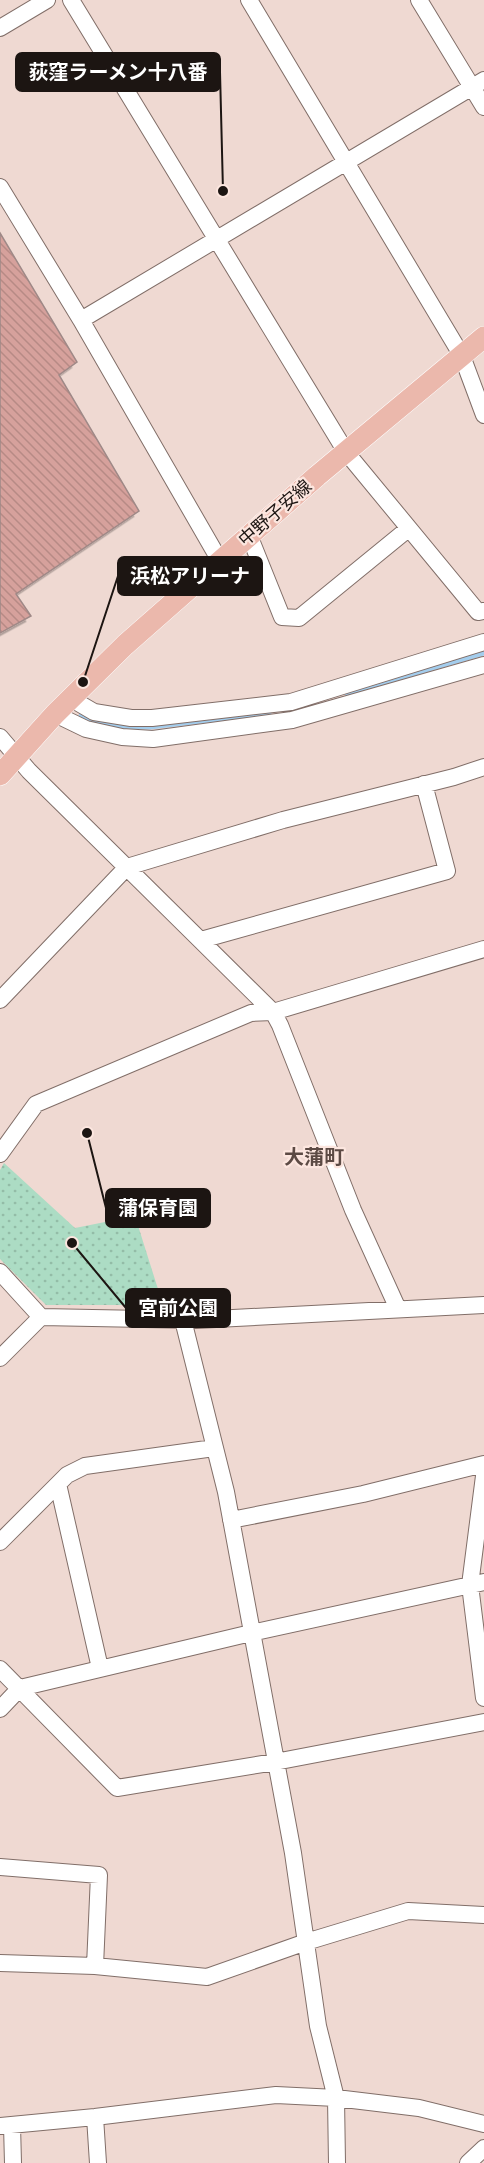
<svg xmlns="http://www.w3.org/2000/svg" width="484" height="2163" font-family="Roboto,'Noto Sans JP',sans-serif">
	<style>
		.park { fill: url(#park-dots) }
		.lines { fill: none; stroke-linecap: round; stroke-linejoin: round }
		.stream { stroke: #a3cded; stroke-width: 5 }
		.building { fill: url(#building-back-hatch); stroke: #9f8987; stroke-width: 1.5; filter: url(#shadow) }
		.minor-casing { stroke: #816e68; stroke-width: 18 }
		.major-casing { stroke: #fff; stroke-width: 22 }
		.minor { stroke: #fff; stroke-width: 16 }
		.major { stroke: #ebb8ac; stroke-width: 21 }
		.labels { text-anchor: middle; stroke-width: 4.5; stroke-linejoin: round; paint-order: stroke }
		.street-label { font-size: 18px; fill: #1c1512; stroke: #fce6df }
		.neighbourhood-label { font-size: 20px; font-weight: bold; fill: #5c4a44; stroke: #fce6df }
		.leader { fill: none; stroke: #1c1512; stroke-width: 2 }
		.callout-dot { fill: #1c1512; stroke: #fce6df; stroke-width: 2 }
		.callout { fill: #1c1512; stroke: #1c1512; stroke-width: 2 }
		.callout-label { font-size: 20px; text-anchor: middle; font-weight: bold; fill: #fff }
	</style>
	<defs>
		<pattern id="park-dots" width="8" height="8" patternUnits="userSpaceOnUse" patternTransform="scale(1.5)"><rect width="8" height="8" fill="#acdcc4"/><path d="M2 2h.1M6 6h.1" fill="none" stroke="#93bca7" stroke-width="1.8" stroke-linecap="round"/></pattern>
		<pattern id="building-back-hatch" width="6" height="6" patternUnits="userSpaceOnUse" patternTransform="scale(1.5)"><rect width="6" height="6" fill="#d6a19c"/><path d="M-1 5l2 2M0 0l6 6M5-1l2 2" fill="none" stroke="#b78a85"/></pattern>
		<filter id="shadow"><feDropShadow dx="-5.5" dy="5.5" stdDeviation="0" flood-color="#0004"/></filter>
	</defs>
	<rect width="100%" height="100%" fill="#efd9d2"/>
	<!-- park -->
	<path class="park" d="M4,1163L75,1228L135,1216L163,1305H46L0,1259V1170Z"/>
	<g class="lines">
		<!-- stream -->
		<path class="stream" d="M347,693L484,653
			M81,716L116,726L150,727L269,713"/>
	</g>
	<!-- building -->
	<path class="building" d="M0,233L77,362L59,375L139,511L16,594L31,616L0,633Z"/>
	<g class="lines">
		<defs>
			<path id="minor" d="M71,0L346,452L478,612L484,611
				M249,0L462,356L484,415
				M419,0L484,107
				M0,28L47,0
				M0,187L81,320L220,561
				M81,320L484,80
				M249,535L282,617L299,618L408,529
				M70,698L94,712L131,718H152L291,702L484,642
				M55,714L86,729L122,737L153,739L292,720L484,665
				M0,737L29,771L273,1012L280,1025L353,1210L398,1309
				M201,940L447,871L424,784
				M0,1000L127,867L283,820L454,777L484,767
				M0,1154L36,1104L251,1013L273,1012L484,949
				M0,1272L41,1317L196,1320L484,1305
				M183,1320L226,1492L293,1853L318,2026L336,2098L337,2163
				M0,1358L41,1317
				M484,1476L470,1585L484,1698
				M58,1484L100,1668
				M231,1520L363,1494L484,1464
				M0,1542L67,1475L85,1466L214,1448
				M0,1669L117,1788L275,1762L484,1722
				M0,1709L20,1688L251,1633L484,1582
				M0,1867L99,1875L95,1966
				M0,1963L95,1966L207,1977L306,1942L408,1911L484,1915
				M95,2117L98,2163
				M12,2125L13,2163
				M0,2126L95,2117L276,2095L336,2098L419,2108L484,2124
				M468,2163L484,2148"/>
			<path id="major" d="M0,775L55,714L125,645L317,476L484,337"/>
		</defs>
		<!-- minor casing -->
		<use href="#minor" class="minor-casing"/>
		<!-- major casing -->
		<use href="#major" class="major-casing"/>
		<!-- minor -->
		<use href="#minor" class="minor"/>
		<!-- major -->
		<use href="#major" class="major"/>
	</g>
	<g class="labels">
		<!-- street labels -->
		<g class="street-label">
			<text transform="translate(275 513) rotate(-41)" y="6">中野子安線</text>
		</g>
		<!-- neighbourhood labels -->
		<g class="neighbourhood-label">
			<text x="314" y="1164">大蒲町</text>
		</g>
	</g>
	<!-- callouts -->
	<path class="leader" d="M223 191L220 72M83 682L118 576M87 1133L106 1208M72 1243L126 1308"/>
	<g class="callout-dot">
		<circle cx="223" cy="191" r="6"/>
		<circle cx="83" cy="682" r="6"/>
		<circle cx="87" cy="1133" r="6"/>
		<circle cx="72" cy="1243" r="6"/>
	</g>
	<g class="callout">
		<rect x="16" y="53" width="204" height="38" rx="6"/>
		<rect x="118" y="557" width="144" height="38" rx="6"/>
		<rect x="106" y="1189" width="104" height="38" rx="6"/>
		<rect x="126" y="1289" width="104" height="38" rx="6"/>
	</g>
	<g class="callout-label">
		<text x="118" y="79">荻窪ラーメン十八番</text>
		<text x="190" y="583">浜松アリーナ</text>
		<text x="158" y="1215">蒲保育園</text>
		<text x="178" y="1315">宮前公園</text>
	</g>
</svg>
